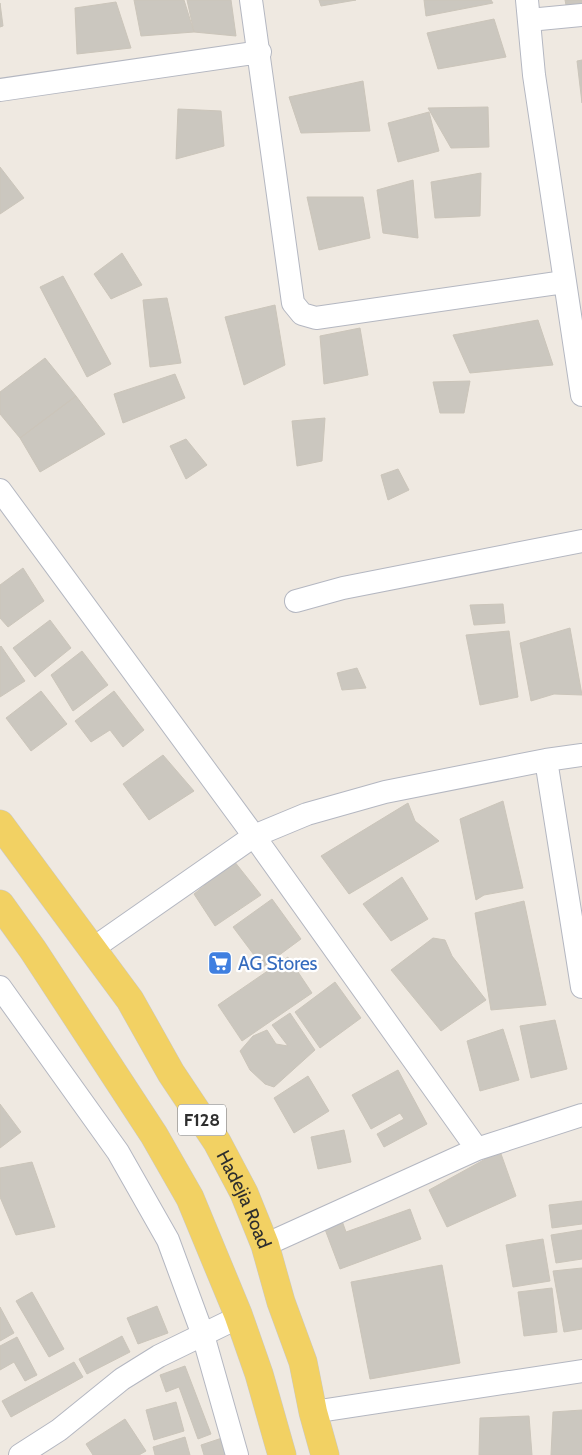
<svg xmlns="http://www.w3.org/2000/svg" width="582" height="1455" font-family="Cabin,sans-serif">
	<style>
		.building { fill: #cbc7bf; stroke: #cbc5ba }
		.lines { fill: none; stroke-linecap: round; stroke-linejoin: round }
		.street-casing { stroke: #b4b7c1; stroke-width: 24 }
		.primary-casing { stroke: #c9c9c9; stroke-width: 29 }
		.street { stroke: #fff; stroke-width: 22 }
		.primary { stroke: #f2d163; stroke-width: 28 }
		.labels { text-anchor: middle; stroke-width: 4.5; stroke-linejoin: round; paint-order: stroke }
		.shield { fill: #fff; stroke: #6d6d6d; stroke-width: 1 }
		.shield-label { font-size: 18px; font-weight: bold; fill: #2e2e2e }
		.shop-label { font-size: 19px; fill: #366cbe; stroke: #fff; text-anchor: start }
		.street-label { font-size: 19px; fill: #2e2e2e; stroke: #fff }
	</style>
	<rect width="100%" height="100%" fill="#efe9e1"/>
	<!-- building -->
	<path class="building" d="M134,0H184L194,32L141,36Z
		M187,0H231L236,36L194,32Z
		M319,0H356L321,6Z
		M424,0H491L493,3L426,16Z
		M565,0H582V3L566,5Z
		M116,2L131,48L77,54L75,8Z
		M0,3L3,26L0,27Z
		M494,19L506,57L438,69L427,33Z
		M582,60V103L577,61Z
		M363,81L370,131L301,133L289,97Z
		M488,107L489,147L451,148L428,108Z
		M178,109L221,111L224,146L176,159Z
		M429,112L439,151L398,162L388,123Z
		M0,167L24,198L0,214Z
		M481,173L480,216L435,218L431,182Z
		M413,180L418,238L383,233L377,190Z
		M307,197H363L370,238L319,250Z
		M122,253L142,285L111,299L94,274Z
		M63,276L111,364L87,377L40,287Z
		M167,298L181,363L150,367L143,300Z
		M275,305L285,365L244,385L225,317Z
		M538,320L553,365L470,373L453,335Z
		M360,328L368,375L324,384L320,336Z
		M45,358L76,396L20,438L0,414V392Z
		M175,374L185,398L123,423L114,394Z
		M470,381L464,413H440L433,382Z
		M76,396L105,434L40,472L20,438Z
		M325,418L322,461L297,466L292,421Z
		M186,439L207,465L186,479L170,446Z
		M398,469L409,490L388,500L381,475Z
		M23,568L44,601L8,627L0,618V585Z
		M503,604L505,623L474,625L470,605Z
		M50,620L71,648L35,677L13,648Z
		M570,628L582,695L554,694L531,701L520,643Z
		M509,631L518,697L480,705L466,635Z
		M1,646L25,681L0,697V647Z
		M82,651L108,685L73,711L51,675Z
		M357,668L366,688L342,690L337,673Z
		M41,691L67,724L31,751L6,718Z
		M114,691L144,730L123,747L110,730L91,742L75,721Z
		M163,755L194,791L149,820L123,784Z
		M503,801L523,888L484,895L476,900L460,819Z
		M408,803L415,821L439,841L349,894L321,856Z
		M234,861L261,895L215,926L194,894Z
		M402,877L428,919L391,941L363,904Z
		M272,899L301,939L263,967L233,927Z
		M524,901L546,1005L491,1010L475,913Z
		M433,938L445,940L452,956L486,1000L441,1031L391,970Z
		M288,957L312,993L242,1041L218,1005Z
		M335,982L361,1018L320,1048L295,1012Z
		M290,1013L315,1050L274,1087L265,1084L250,1070L240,1051L253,1036L267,1030L276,1044L288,1046L272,1025Z
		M555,1020L567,1069L531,1078L520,1026Z
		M503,1029L519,1080L480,1091L467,1041Z
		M398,1070L427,1124L384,1147L377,1134L404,1119L400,1113L371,1129L352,1095Z
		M308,1076L329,1111L294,1133L274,1098Z
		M0,1104L21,1132L0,1148Z
		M344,1130L351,1162L318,1169L311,1137Z
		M500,1151L516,1196L447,1227L429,1190Z
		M32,1162L55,1227L16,1235L0,1197V1168Z
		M582,1201V1224L552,1228L549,1205Z
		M410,1209L421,1239L340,1269L323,1224L341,1218L346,1232Z
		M582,1230V1259L556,1263L551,1235Z
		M543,1239L550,1281L513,1287L506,1245Z
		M442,1265L460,1363L370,1379L351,1282Z
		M582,1268V1329L564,1332L553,1271Z
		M552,1288L557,1332L524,1336L518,1292Z
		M32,1292L64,1349L49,1357L16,1301Z
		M157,1306L168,1333L138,1344L127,1318Z
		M0,1307L14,1333L0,1341Z
		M122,1336L130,1352L87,1374L79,1359Z
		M17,1337L37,1375L25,1381L14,1362L0,1370V1346Z
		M74,1362L83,1377L11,1417L2,1401Z
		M185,1366L211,1434L198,1439L179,1387L166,1392L160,1375Z
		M176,1402L184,1431L154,1440L146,1410Z
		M582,1410V1455H551L553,1412Z
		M529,1416L532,1455H479L480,1418Z
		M125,1419L146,1451L139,1455H93L86,1444Z
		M185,1437L190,1455H155L153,1447Z
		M222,1438L227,1455H204L201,1445Z"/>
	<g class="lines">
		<defs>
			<path id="street" d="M251,0L293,303L302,314L316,318L564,282
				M527,0L534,75L582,395
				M529,20L582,15
				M0,90L260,52
				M0,490L254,836L477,1149
				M296,601L343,588L582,541
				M546,760L582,987
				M92,949L254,836L307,814L385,792L546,760L582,755
				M0,987L118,1152L168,1240L203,1335L237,1455
				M265,1245L477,1149L582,1115
				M313,1412L582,1371
				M20,1455L59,1430L122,1379L159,1356L239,1317"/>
			<g id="primary">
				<path id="s1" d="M0,824L130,1000L171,1073L217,1142L244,1193L265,1245L281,1302L303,1362L313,1412L325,1455"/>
				<path d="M0,904L33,950L154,1135L190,1198L238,1314L259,1374L282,1455"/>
			</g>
		</defs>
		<!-- street casing -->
		<use href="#street" class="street-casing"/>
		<!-- primary casing -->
		<use href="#primary" class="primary-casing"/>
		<!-- street -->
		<use href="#street" class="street"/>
		<!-- primary -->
		<use href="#primary" class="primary"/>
	</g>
	<!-- icons -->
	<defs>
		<symbol id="supermarket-square" viewBox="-11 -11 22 22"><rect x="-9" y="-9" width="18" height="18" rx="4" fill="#3f7fe0" stroke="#fff"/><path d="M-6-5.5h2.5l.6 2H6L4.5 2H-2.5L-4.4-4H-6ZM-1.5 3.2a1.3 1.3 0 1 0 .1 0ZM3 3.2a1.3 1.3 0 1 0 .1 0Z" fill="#fff"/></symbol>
	</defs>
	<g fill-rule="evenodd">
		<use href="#supermarket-square" x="206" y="949" width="28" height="28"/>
	</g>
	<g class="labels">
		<!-- shield labels -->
		<rect class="shield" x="178" y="1104.5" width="48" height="31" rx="4"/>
		<g class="shield-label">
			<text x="202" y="1126">F128</text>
		</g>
		<!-- shop labels -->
		<g class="shop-label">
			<text x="238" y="970">AG Stores</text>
		</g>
		<!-- street labels -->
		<g class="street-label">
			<text dy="7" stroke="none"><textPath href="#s1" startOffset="449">Hadejia Road</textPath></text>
		</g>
	</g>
</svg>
